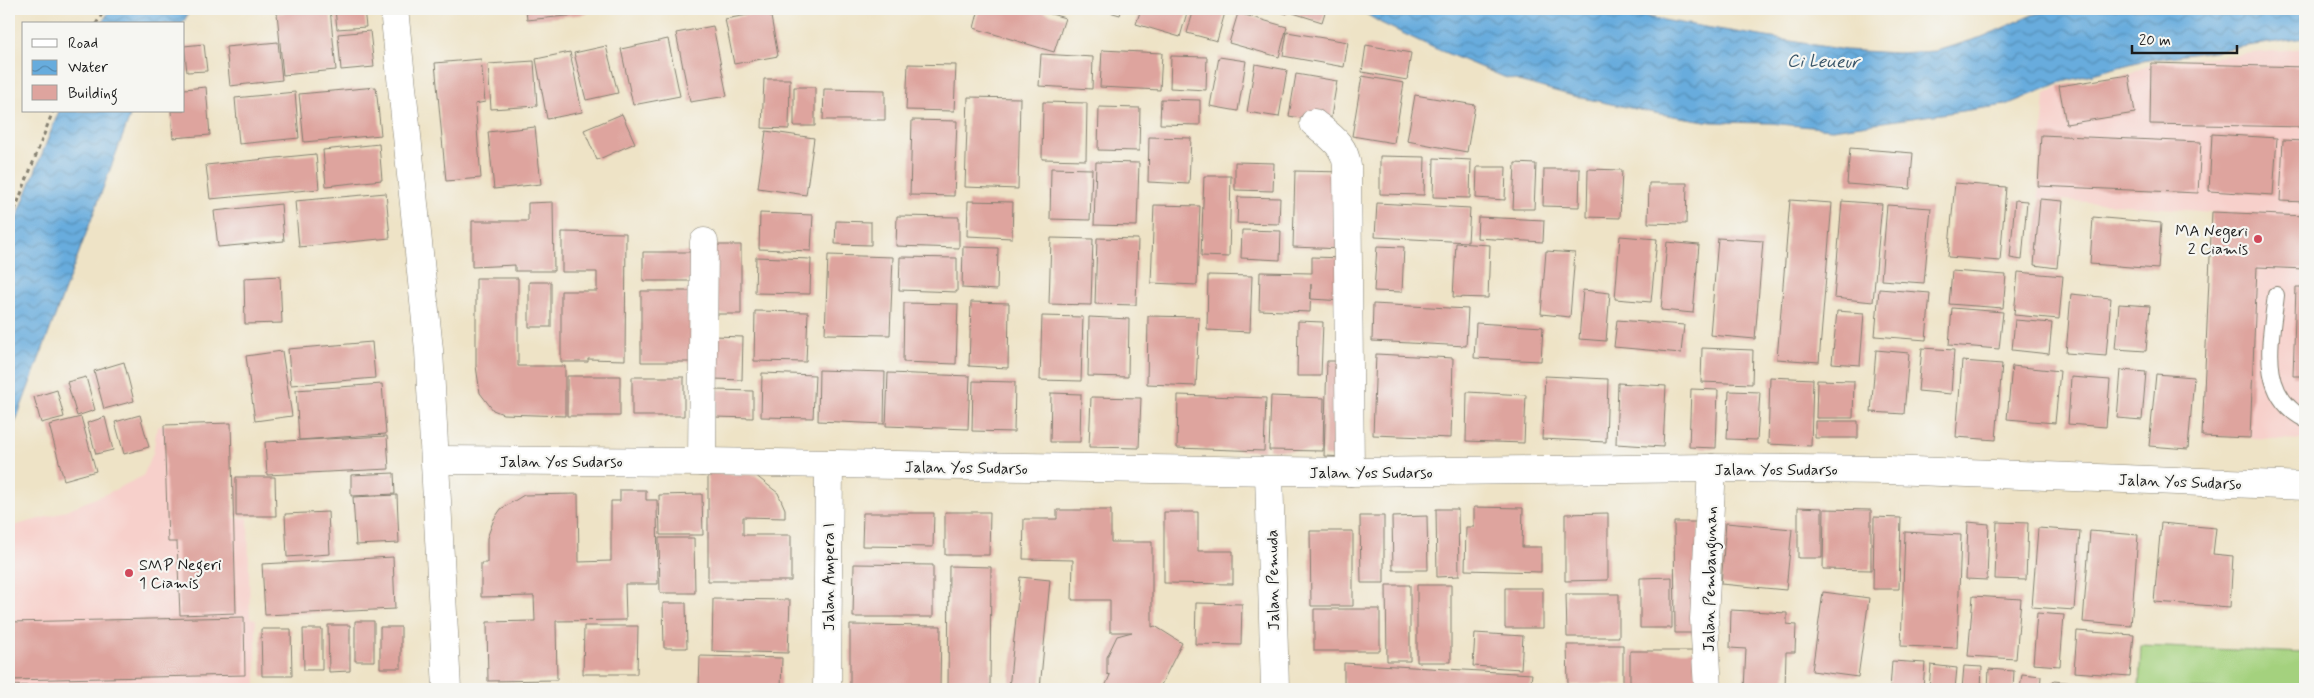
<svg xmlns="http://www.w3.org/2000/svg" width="2314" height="698" font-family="Mynerve,sans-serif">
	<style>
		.built { fill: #f7d0cb }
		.pitch { fill: #a4d17e; stroke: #60764d }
		.water { fill: url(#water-waves); stroke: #42647c }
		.building { fill: #dea49e }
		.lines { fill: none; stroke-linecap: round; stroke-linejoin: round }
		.service-casing { stroke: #858071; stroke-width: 18 }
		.minor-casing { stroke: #858071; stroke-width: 29 }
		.tertiary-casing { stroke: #858071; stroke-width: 29 }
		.secondary-casing { stroke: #858071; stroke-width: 29 }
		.trunk-casing { stroke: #858071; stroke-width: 29 }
		.path { stroke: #858071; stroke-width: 3; stroke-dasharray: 4 4; stroke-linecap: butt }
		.service { stroke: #fff; stroke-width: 16 }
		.minor { stroke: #fff; stroke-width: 28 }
		.tertiary { stroke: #fff; stroke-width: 28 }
		.secondary { stroke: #fff; stroke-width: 28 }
		.trunk { stroke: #fff; stroke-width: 28 }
		.poi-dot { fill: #d1495b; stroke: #f6f6f2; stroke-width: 2 }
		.labels { text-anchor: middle; stroke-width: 4.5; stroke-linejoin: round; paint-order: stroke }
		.poi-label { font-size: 16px; fill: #1c1c1c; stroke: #f6f6f2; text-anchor: end }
		.street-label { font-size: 16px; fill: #1c1c1c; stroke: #f6f6f2 }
		.water-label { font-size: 18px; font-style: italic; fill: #3a5669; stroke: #f6f6f2 }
	</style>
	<defs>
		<pattern id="water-waves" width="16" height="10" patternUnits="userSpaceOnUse" patternTransform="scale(1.25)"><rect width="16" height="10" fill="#67acdd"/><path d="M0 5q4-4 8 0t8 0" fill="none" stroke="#548bb2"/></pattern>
	</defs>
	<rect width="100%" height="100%" fill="#f6f6f2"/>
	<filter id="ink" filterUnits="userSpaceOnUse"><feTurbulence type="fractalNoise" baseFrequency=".02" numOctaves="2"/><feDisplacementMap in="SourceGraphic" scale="10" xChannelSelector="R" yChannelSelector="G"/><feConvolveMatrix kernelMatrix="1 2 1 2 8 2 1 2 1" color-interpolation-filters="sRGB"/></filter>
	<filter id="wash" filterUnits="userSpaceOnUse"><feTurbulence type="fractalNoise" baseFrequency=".0096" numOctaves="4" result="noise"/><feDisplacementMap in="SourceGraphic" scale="20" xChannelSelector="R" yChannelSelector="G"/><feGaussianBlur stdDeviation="1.12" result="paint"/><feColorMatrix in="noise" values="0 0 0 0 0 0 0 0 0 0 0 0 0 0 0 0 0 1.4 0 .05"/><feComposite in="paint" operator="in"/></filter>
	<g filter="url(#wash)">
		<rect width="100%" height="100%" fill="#eee3c6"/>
		<!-- built -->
		<path class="built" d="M2305,48V440L2202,436L2212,212L2038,198L2045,94L2059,86L2129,75L2151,63Z
			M231,423L233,518H248L250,618L256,619V689H9V527L54,515L108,493L143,476L153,453L157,427L164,425Z"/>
		<!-- pitch -->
		<path class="pitch" d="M2141,646L2305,653V689H2139Z"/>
		<!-- water -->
		<path class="water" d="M110,9H191L182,24H102Z
			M1358,9H1613L1663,20L1845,50L1897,53L1936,51L1982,37L2032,15L2058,9H2305V38L2141,61L2059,83L2006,105L1832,129L1770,123L1712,122L1654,113L1573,96L1504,77L1434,48L1381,23Z
			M59,111H132L9,439V237Z"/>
		<g id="blocks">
			<!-- building -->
			<path class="building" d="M9,9H13L15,11L9,15Z
				M319,9H330L336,70L283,75L277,13Z
				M335,9H364L366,27L337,29Z
				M526,9H586V14L527,20Z
				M979,9H1034L1065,18L1054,52L974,28Z
				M1099,9H1122L1120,15Z
				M1141,9H1188L1180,37L1136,24Z
				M1194,9H1226L1217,41L1187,33Z
				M1271,9H1289L1287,14Z
				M1294,9H1326L1322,22L1293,13Z
				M770,11L778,56L734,64L725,19Z
				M1238,13L1287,27L1279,57L1229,43Z
				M713,26L727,96L690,102L676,33Z
				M370,31L374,67L341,70L338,34Z
				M1287,32L1348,42L1344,67L1283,56Z
				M668,39L680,96L633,105L621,49Z
				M278,42L282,80L230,86L226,47Z
				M204,44L207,71L187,72L184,46Z
				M1366,45L1411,53L1407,80L1362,72Z
				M606,46L618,93L586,100L574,53Z
				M1102,50L1162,53L1160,90L1100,87Z
				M570,52L582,112L547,119L536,59Z
				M1041,54L1093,57L1092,89L1039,86Z
				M1171,56L1207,57L1206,90L1170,88Z
				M1219,57L1246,61L1238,111L1210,106Z
				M481,59L485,102L475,104L481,178L446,181L435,63Z
				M534,61L537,106L491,109L488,64Z
				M2151,63L2305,67V127L2150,124Z
				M908,64L956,65L954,111L906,110Z
				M1255,64L1287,70L1279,117L1247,112Z
				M1296,74L1337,81L1330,123L1289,116Z
				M2129,75L2135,113L2066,124L2059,86Z
				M1362,76L1404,83L1394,143L1352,136Z
				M764,79H790L789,129L762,128Z
				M206,87L210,135L173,138L171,111H184V89Z
				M376,87L381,135L304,142L299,94Z
				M794,87H815V126H794Z
				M824,89L885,90V120H823Z
				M295,92L299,138L239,144L235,98Z
				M1415,95L1475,105L1467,152L1407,141Z
				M968,97L1020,98L1018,189L965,187Z
				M1161,99L1200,100V125L1160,124Z
				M1043,102L1087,103L1086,160L1042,159Z
				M1099,107L1140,108L1139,151L1098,150Z
				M622,114L635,143L597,160L584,130Z
				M912,120L957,121L954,196L910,195Z
				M535,127L541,184L494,189L488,132Z
				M766,131L814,138L806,195L758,188Z
				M2212,134L2277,138L2273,195L2209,191Z
				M2041,135L2201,142L2198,193L2038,186Z
				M1149,137L1191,138L1189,184L1148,182Z
				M2283,140L2305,141V202L2280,201Z
				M379,144L382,180L326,186L323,150Z
				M1850,148L1913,153L1910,189L1847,184Z
				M316,154L319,189L210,199L206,165Z
				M1380,156L1425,157L1424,195L1380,194Z
				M1434,158L1471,160L1470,198L1433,197Z
				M1096,162L1139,163L1137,226L1094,225Z
				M1235,162L1274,163L1273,191L1235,190Z
				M1515,163L1536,164L1534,209H1513Z
				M1477,167H1506L1505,200L1476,198Z
				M1051,168L1092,169L1090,220L1050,219Z
				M1544,169H1580L1579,207L1543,206Z
				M1588,169L1622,170L1620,218L1587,217Z
				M1295,171L1346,172L1343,249L1293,247Z
				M1204,176H1231L1229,257L1201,256Z
				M1649,183H1687L1686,224L1648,223Z
				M1955,183L2006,187L2000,261L1948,257Z
				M386,193L390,238L299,247L295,201Z
				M1238,197L1280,198L1279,224L1237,223Z
				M2040,199L2063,201L2057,268L2034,265Z
				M1790,200L1832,203L1819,362L1777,359Z
				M2015,200L2027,201L2022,260L2010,258Z
				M968,201L1013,202L1012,238L967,236Z
				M1842,201L1882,204L1873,302L1834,298Z
				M553,202L554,271H515V265L472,267V221H528V203Z
				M1377,203L1470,208L1468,242L1375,237Z
				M281,204L284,241L218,247L214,211Z
				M1154,205L1200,206L1197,285L1151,283Z
				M1887,205L1931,208L1924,283L1881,280Z
				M2212,212L2305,216V269L2257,267L2250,438L2202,436Z
				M760,213L813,215L811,251L759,249Z
				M897,216L959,217V248L896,246Z
				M1478,217L1544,220L1543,242L1477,238Z
				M2093,217L2161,223L2158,269L2090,264Z
				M836,221L871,222V245L835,244Z
				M1242,230L1281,231L1280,260L1241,258Z
				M562,232L626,233L625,360L588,359V362H561V291H597V272H562Z
				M1620,236L1657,239L1651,302L1615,299Z
				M1051,238L1093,239L1091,305L1049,304Z
				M1097,238L1138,239L1136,305L1095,304Z
				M1718,238L1763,241L1755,339L1710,335Z
				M1667,242L1699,245L1693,313L1661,310Z
				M1456,243L1490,245L1488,298L1453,297Z
				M708,245H741V314H708Z
				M1377,246L1404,247L1402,292L1374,291Z
				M963,247L998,248L997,290L962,288Z
				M1546,251L1575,253L1570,317L1541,314Z
				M643,252H695V281H643Z
				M828,255L893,257L890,335L825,334Z
				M756,257L811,259L810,294L755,293Z
				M900,257L957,258V292L899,290Z
				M1312,257L1345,258L1343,301L1311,299V284L1310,312L1259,310L1260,272L1312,273Z
				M1952,271L2006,275L2003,308L1949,304Z
				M2018,272L2063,276L2059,319L2014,315Z
				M1208,275L1252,276L1250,332L1207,330Z
				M280,276L282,323L245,324L244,278Z
				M476,278H518V366H565V416L503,414L493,410L480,393L476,366Z
				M529,282H551V327H529Z
				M2296,287H2305V376H2293Z
				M1879,289L1930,293L1926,340L1875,336Z
				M1583,290L1610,293L1606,341L1579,339Z
				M641,291H694V362H641Z
				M2071,294L2111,298L2106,356L2066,353Z
				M971,302L1009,303L1008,368L969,366Z
				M904,303L958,304L956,364L903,362Z
				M1373,304L1468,309L1466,346L1372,341Z
				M2119,304L2150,306L2146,351L2115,349Z
				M1952,308L2003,312L1999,349L1949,345Z
				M755,311L808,312L806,362L754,361Z
				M1837,311L1864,313L1860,365L1832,363Z
				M1042,316L1083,317L1081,381L1040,380Z
				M1148,316L1199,317L1196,386L1147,384Z
				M1089,317L1129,319L1128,377L1088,376Z
				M1617,320L1684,325L1681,353L1614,347Z
				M2015,320L2052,323L2049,354L2012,350Z
				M1298,321L1323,322L1321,376H1297Z
				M1476,323L1543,327L1541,361L1474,358Z
				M715,336L743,337L742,380L714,379Z
				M372,342L375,378L291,385L288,349Z
				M1702,348L1753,350L1752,384L1701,382Z
				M1922,348L1954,350L1951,394L1918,391Z
				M1876,350L1909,353L1904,414L1871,412Z
				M282,351L292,416L255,421L246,356Z
				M1376,354L1453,358L1451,438L1373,435Z
				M1327,361H1347L1344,457L1324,456Z
				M1962,361L2002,364L1996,440L1956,437Z
				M124,362L134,401L104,409L94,371Z
				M2012,366L2060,371L2055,423L2007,419Z
				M819,370L885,372L884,424L818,421Z
				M2121,370L2146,372L2142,420L2117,418Z
				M762,373L815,375L813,418L761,417Z
				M888,373L970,376L968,429L886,426Z
				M2156,374L2194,377L2188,449L2149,446Z
				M567,376H620V416H567Z
				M1545,376L1608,379L1606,442L1542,439Z
				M86,377L95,410L77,416L67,382Z
				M632,377H684V416H632Z
				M1770,377L1813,379L1811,446L1768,444Z
				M2071,377L2110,380L2106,427L2068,424Z
				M1817,380L1854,381L1853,418H1816Z
				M973,381L1015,382L1014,432L972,431Z
				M1618,383L1666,386L1663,447L1616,444Z
				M382,384L386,434L299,440L296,390Z
				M1691,389L1718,390L1716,448L1689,447Z
				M57,390L64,417L41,423L34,397Z
				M715,390L753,391V418L714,417Z
				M1729,391L1760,392L1757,440L1727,439Z
				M1467,392L1526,395L1524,443L1466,441Z
				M1051,393L1081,394L1080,442H1050Z
				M1178,395L1266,398L1264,451L1177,448Z
				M1271,396L1324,398L1323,451L1269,450Z
				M1091,397L1141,398L1139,448L1089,447Z
				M140,415L149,447L124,454L115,422Z
				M81,417L96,471L64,480L49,425Z
				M105,417L113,450L96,454L87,423Z
				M1815,421H1858V438H1815Z
				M231,423L236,613L180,615L177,542H168L164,425Z
				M387,436L389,469L267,475L265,442Z
				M394,473L395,494L351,496V475Z
				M708,473L755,475L778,493L785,509V518L743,517V535H791V581H708Z
				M236,477H275L276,516H236Z
				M620,490H646V500H657L658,584H625L626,620L556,621L557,680L488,681L487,622L535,621L534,596L481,597V563H487V538L494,519L501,509L524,495L578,494L579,562L611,561V501H620Z
				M702,494L703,535H660L659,495Z
				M397,495L399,543L356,545L353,497Z
				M1474,507L1523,508L1522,547H1541V572L1465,570L1466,527H1474Z
				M1798,507L1822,508V558H1798Z
				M1436,509H1458L1459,576L1437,577Z
				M1824,509L1871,510V570L1823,569Z
				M1057,510H1111V542H1152V627L1155,626L1182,643L1159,689H1104L1110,675L1107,674V657L1117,636L1132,632H1110V600H1072L1073,560L1023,559L1024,519H1057Z
				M328,512L330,554L287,557L285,514Z
				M945,512H990L989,555H945Z
				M1164,512H1198V551H1233V584L1164,583Z
				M863,513H934L933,547L862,546Z
				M1608,513V580L1565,581V514Z
				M1360,516H1384V583H1361Z
				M1427,516L1428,570H1393L1392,517Z
				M1874,517L1901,518L1899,589H1873Z
				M1674,522H1699L1700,633H1675Z
				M1968,522L1989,524L1987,580L1966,579Z
				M1997,522L2028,523L2026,580L1995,579Z
				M1726,523L1792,529L1786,590L1721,584Z
				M2161,523L2216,528L2213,554L2233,556L2230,607L2154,602Z
				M2038,528L2080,531L2074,610L2032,607Z
				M1310,531H1353V606H1311Z
				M2090,531L2138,535L2131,626L2083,622Z
				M1905,532L1961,535L1957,648L1901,646Z
				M659,538H694L695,593H660Z
				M393,557L395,609L265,615L262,564Z
				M854,564L933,565V617H853Z
				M949,566L991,567L990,689H948Z
				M1020,577L1050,580L1040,689H1009Z
				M1672,577V628H1640V578Z
				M1386,585H1410V661H1387Z
				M1417,585H1451V662H1417Z
				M1505,588H1543V628H1505Z
				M1823,592L1869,598L1858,677L1812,671Z
				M1566,594H1619V637H1567Z
				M1973,596L2021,599L2016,659L1968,656Z
				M713,599L790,600L788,653L712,651Z
				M663,603H686L687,648H664Z
				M1196,603L1242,604L1241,645L1195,644Z
				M1314,609H1380V651H1314Z
				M1731,610L1787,613V624L1796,625L1795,652H1786L1785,689H1744L1746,649L1730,648Z
				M2037,613L2064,615L2060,666L2033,664Z
				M244,617L245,675L9,680V622Z
				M355,621H374V661H355Z
				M328,625H350V671L329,672Z
				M850,625L941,626L940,689H850Z
				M584,626H638L637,674H583Z
				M380,627H401V668H380Z
				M261,629H291L292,676H262Z
				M303,629H322V670H304Z
				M2077,631L2134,635L2130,676L2074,672Z
				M1475,633L1523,636L1521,669L1473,666Z
				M1567,645H1623V684L1568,685Z
				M1630,651H1704V689H1630Z
				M700,656L782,658L781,689H699Z
				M1892,661L1925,663L1923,689H1890Z
				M1344,663L1532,674L1530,689H1344Z
				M1931,665L1957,668L1955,689H1929Z
				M1964,666L1982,667L1981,689H1962Z
				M1989,669L2014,671L2013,689H1988Z
				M2022,674L2041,676L2040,689H2020Z
				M2053,681L2076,683L2075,689H2052Z
				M9,685L81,688V689H9Z
				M402,687V689H383V688Z"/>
		</g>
	</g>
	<g filter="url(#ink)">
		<use href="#blocks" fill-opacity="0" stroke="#858071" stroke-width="1"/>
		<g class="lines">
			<defs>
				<path id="service" d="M2276,295C2271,340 2257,394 2305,419"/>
				<path id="minor" d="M1314,123C1330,136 1345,145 1347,166L1350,472
					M702,462L704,242
					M827,689L829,465
					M1708,689L1704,619L1712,468"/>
				<path id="tertiary" d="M1269,472L1275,689"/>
				<path id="secondary" d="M436,460L702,462L1350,472L1712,468L1888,470L2305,486"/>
				<path id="trunk" d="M394,9L429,350L447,689"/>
			</defs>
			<!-- service casing -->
			<use href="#service" class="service-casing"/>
			<!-- minor casing -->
			<use href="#minor" class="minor-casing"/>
			<!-- tertiary casing -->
			<use href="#tertiary" class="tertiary-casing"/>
			<!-- secondary casing -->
			<use href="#secondary" class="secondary-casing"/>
			<!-- trunk casing -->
			<use href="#trunk" class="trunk-casing"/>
			<!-- path -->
			<path class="path" d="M96,24L105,9
				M9,225L53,111"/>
			<!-- service -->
			<use href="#service" class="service"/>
			<!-- minor -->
			<use href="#minor" class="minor"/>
			<!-- tertiary -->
			<use href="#tertiary" class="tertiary"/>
			<!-- secondary -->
			<use href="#secondary" class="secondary"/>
			<!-- trunk -->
			<use href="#trunk" class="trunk"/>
		</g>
	</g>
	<!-- markers -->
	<g class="poi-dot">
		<circle cx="2258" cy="239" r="5"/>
		<circle cx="129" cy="573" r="5"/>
	</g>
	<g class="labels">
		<!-- poi labels -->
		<g class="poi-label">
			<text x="2248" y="236">MA Negeri<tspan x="2248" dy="18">2 Ciamis</tspan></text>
			<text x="139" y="570" text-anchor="start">SMP Negeri<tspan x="139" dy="18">1 Ciamis</tspan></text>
		</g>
		<!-- street labels -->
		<g class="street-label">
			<text x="561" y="467">Jalan Yos Sudarso</text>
			<text transform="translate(966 467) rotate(1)" y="6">Jalan Yos Sudarso</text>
			<text x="1776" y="475">Jalan Yos Sudarso</text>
			<text x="1371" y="478">Jalan Yos Sudarso</text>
			<text transform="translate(2180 481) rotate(2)" y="6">Jalan Yos Sudarso</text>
			<text transform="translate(828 577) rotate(-90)" y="6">Jalan Ampera I</text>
			<text transform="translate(1709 579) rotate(-89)" y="6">Jalan Pembangunan</text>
			<text transform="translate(1272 580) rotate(-91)" y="6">Jalan Pemuda</text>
		</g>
		<!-- water labels -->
		<g class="water-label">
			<text transform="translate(1823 61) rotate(1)" y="6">Ci Leueur</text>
		</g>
	</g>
	<!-- margin -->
	<rect width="2314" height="698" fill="none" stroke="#f6f6f2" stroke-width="30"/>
	<!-- legend -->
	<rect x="22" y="22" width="162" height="90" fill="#f6f6f2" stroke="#9f9f9c"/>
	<rect x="32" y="39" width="25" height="8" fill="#ffffff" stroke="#9f9f9c"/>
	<text x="68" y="48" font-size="15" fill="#1c1c1c">Road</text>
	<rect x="32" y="60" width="25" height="15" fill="url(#water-waves)" stroke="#9f9f9c"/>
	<text x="68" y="72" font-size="15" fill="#1c1c1c">Water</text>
	<rect x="32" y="85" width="25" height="15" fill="#dea49e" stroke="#9f9f9c"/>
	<text x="68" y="98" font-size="15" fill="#1c1c1c">Building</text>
	<!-- scale -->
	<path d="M2132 45v8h105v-8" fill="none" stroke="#1c1c1c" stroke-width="2.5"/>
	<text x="2139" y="45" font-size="15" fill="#1c1c1c" stroke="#f6f6f2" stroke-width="4" paint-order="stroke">20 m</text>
</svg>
